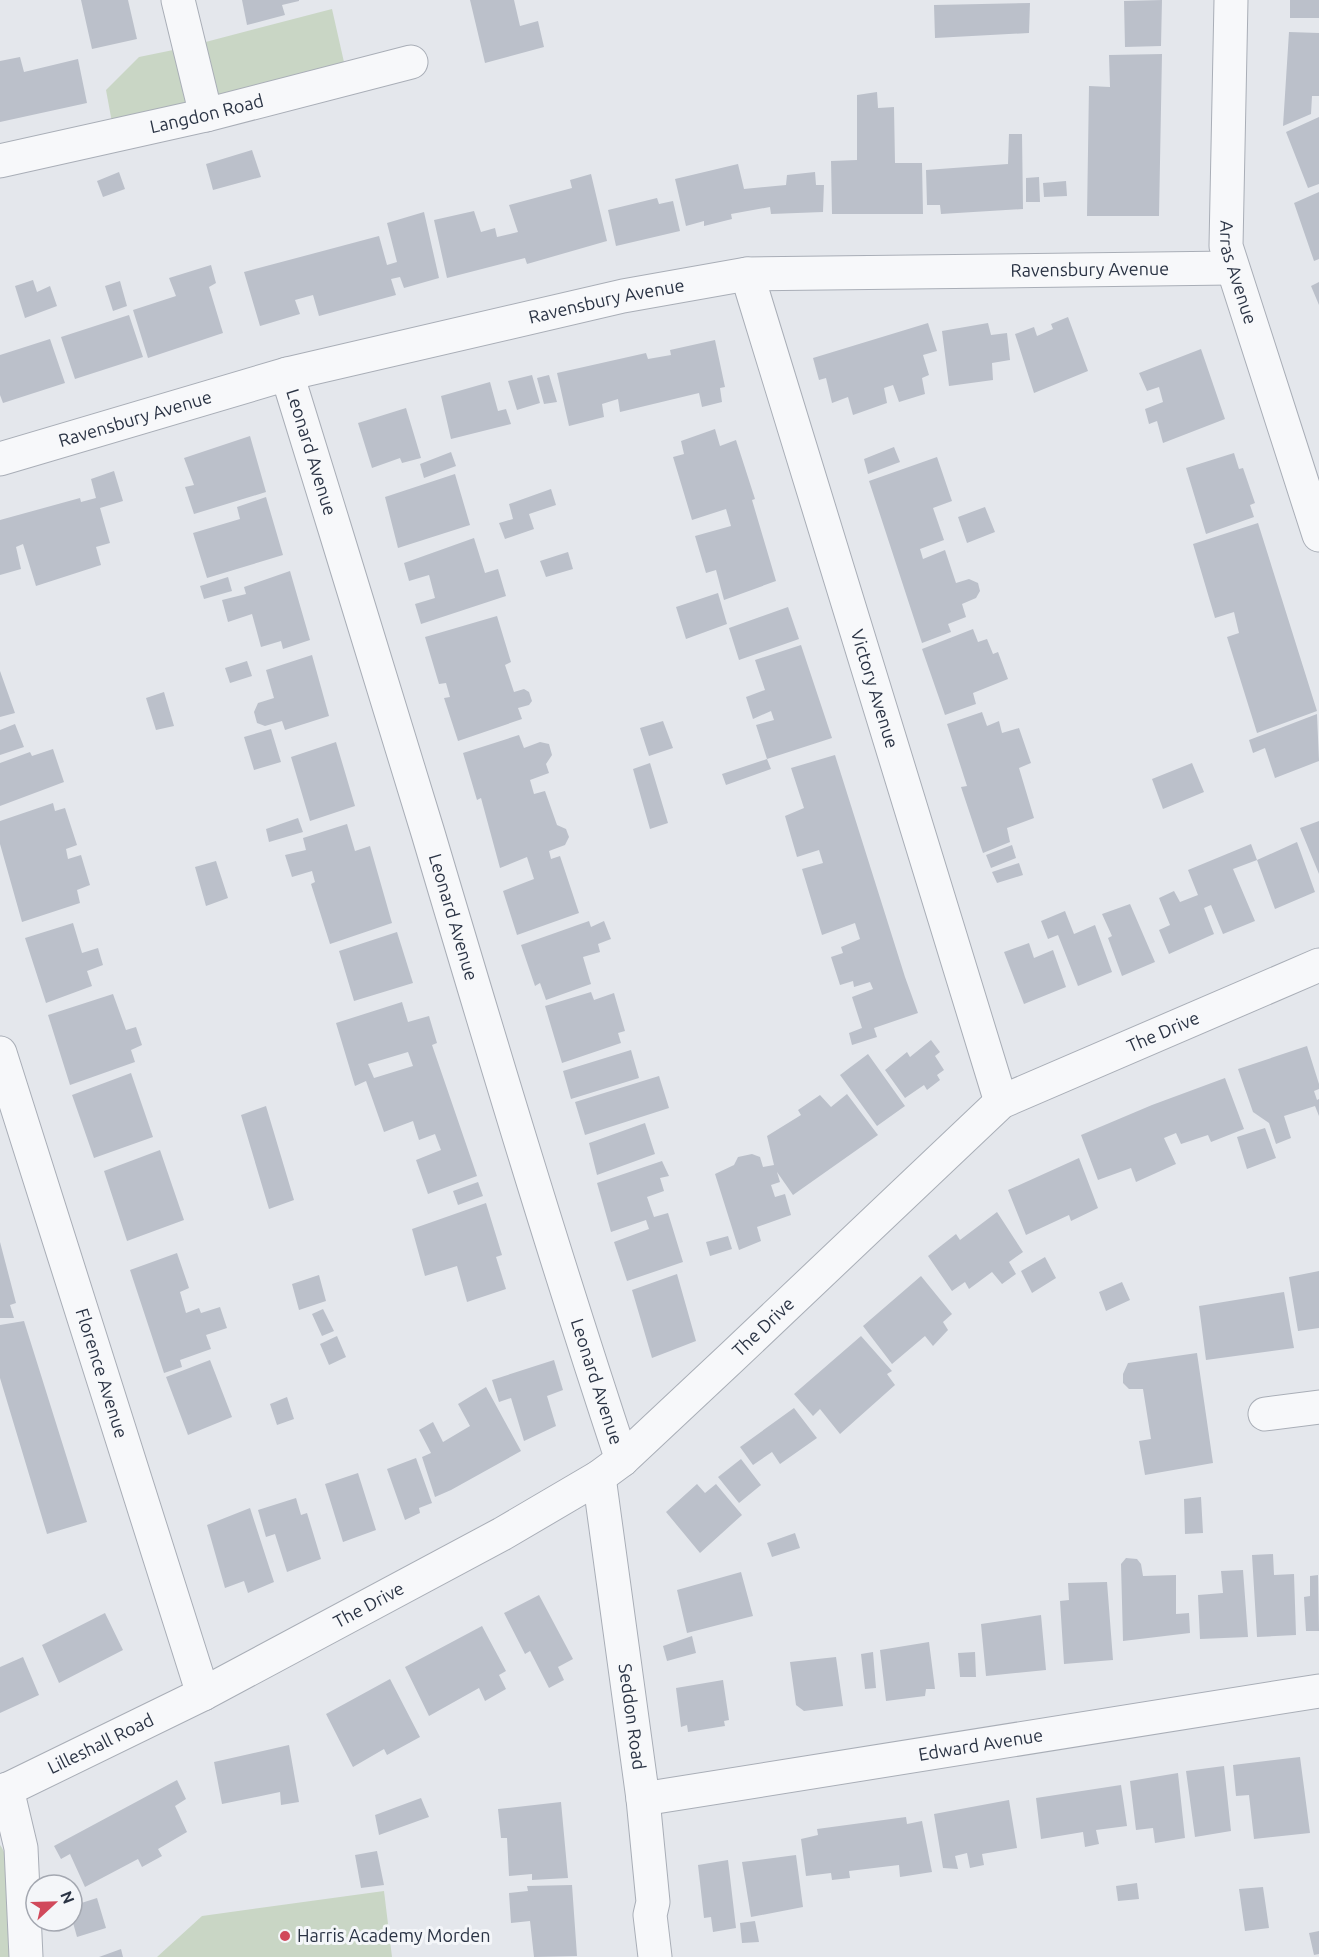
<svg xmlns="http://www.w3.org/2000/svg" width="1319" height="1957" font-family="Ubuntu,sans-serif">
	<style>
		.green { fill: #c9d6c5 }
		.building { fill: #bbc0ca; fill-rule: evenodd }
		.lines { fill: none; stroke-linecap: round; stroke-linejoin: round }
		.minor-casing { stroke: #a9aeb7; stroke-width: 35 }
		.tertiary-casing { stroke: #a9aeb7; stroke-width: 35 }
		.minor { stroke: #f7f8fa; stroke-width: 33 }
		.tertiary { stroke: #f7f8fa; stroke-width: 33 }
		.poi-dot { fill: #d1495b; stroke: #f4f6f9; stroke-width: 2 }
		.labels { text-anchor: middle; stroke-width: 6; stroke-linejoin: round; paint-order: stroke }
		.street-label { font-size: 18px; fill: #2b3445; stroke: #f4f6f9 }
		.poi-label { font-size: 18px; fill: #2b3445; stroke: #f4f6f9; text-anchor: start }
	</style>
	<rect width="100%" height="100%" fill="#e4e7ec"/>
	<!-- green -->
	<path class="green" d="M332,9L346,71L212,106L198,44Z
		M183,48L198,110L113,128L106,90L139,57Z
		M0,1845C16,1865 11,1930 12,1957H0Z
		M384,1891L392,1957H157L202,1916Z"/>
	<!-- building -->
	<path class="building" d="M81,0H128L137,39L92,49Z
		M242,0H299V1L282,5L285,15L247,25Z
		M470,0H514L520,26L538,21L544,47L485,63Z
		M1162,0L1161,46L1125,47L1124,1Z
		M1290,0H1319V18H1290Z
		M1030,3L1029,33L935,38L934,5Z
		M1289,32L1319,33V96H1312L1311,114L1283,126Z
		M1162,54L1159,216H1087L1089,86L1110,87L1109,55Z
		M20,57L24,72L78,59L87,103L0,122V61Z
		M877,92L878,108L894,107L895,163H922L923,214H832L831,161L857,160V95Z
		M1319,117V184L1308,188L1286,132Z
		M1009,134H1022L1023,209L941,214L940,205H927L926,170L1008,164Z
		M252,150L261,177L213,190L206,164Z
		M738,164L744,189L786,185L787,175L815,172L816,185H824L823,212L771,214L770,207L731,214L732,219L704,226V221L686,226L675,179Z
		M119,172L125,189L103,197L97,181Z
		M591,174L607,241L527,264L525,258L447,278L434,220L474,211L481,232L495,228L497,237L518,232L509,205L572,188L570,180Z
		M1039,177L1040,202H1026V178Z
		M1066,181L1067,196L1044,197L1043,183Z
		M1319,192V259L1314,261L1294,203Z
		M657,198L659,204L673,201L680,231L616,246L608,210Z
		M424,212L439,278L404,288L400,277L391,279L396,295L319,316L313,295L295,300L300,314L260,326L244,272L379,236L387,265L397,262L387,223Z
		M211,265L216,283L209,287L223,333L148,358L133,310L176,296L169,278Z
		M33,280L37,292L50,286L57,306L25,318L15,286Z
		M120,281L127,306L113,311L105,286Z
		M1319,282V305L1311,286Z
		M129,315L143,357L75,379L61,337Z
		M1068,317L1088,371L1034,393L1015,334L1034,327L1037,336L1053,329L1051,324Z
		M928,323L937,351L923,355L929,375L922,378L925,394L899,402L893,385L884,388L887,403L853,415L848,397L832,403L826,378L819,380L813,358Z
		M988,323L991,335L1007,333L1010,360L992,363L993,380L949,386L942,331Z
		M50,339L65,383L3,403L0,395V355Z
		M715,340L725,387L720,388L722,402L702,407L699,393L620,412L618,399L602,404L604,417L569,426L557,373L646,353L648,359L671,355L670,350Z
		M1201,349L1225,419L1163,443L1157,421L1149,424L1145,409L1163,402L1159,387L1147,391L1139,373Z
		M532,375L540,403L517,410L508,381Z
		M549,375L557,402L544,404L537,378Z
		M490,382L498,411L506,409L511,424L451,439L441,396Z
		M406,408L421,458L402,463L400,458L372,468L358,423Z
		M715,429L720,446L736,440L755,499L752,500L776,581L724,600L716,570L706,573L695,536L731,526L726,509L692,520L673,457L684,454L681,441Z
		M250,436L266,492L194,514L185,487L194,485L184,458Z
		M894,447L900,462L868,474L864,459Z
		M451,452L456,466L424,478L420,464Z
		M1234,453L1239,469L1243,468L1255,503L1250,505L1254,517L1206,534L1186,468Z
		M937,457L952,501L933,508L944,540L920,549L923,559L945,550L956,583L969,579L978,583L980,591L976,598L962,604L966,617L948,624L951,632L922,643L869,481Z
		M114,471L123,501L100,508L110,543L96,547L101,565L36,586L23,544L16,547L21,569L0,575V520L80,498L81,502L96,498L91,479Z
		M455,474L470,525L398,548L385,497Z
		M551,489L556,505L529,514L534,529L505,539L499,523L513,519L509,504Z
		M266,497L283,555L207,578L193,533L240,519L237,507Z
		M985,507L995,532L967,543L958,517Z
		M1258,523L1317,711L1257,733L1227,637L1239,633L1234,612L1215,618L1193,544Z
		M474,538L485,573L498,569L506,596L421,624L415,604L435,598L429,575L409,581L404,563Z
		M568,552L573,569L546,577L540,561Z
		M290,571L310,640L283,649L281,641L261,647L252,614L228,622L222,600L246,594L244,587Z
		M228,577L232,591L204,599L200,586Z
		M718,593L727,624L686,639L676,607Z
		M788,607L799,639L739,660L729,628Z
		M497,616L511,662L505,665L514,692L524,689L529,692L532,701L529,705L518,708L522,719L458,741L444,698L450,697L446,683L439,684L425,637Z
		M973,629L978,642L987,639L993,654L998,652L1008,679L973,693L976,704L945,715L922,649Z
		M801,645L832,738L767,759L756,725L774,720L771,711L753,719L746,697L765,690L755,660Z
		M312,655L329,716L285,730L282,721L265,726L257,723L254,712L258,703L274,698L266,670Z
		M247,661L252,676L230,683L225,668Z
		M0,671L15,713L0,717Z
		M164,692L174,726L156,730L146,698Z
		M982,712L987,726L999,721L1002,733L1019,728L1031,763L1019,768L1034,818L1007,828L1010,842L983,853L961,787L967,786L947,724Z
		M1317,714L1319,761L1275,778L1265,748L1253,753L1249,740Z
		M663,721L673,748L649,756L640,728Z
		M15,724L24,747L0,755V730Z
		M271,729L281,762L254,770L244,737Z
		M519,735L524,748L540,742L549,744L552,755L546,764L549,773L530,780L534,794L545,791L557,825L566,829L569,837L565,845L549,851L551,859L560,856L579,913L517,935L503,891L534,879L527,857L500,868L481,798L477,800L463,753Z
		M336,742L355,806L310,821L291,757Z
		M53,749L64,782L0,806V763L30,752L32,756Z
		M835,755L905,977L918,1013L874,1028L877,1037L852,1045L849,1033L862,1028L852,997L873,989L870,982L854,987L853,981L840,985L831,957L843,953L841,947L860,939L855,923L822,935L802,869L823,863L819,850L797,857L785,816L804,808L791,768Z
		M767,759L771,769L726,785L722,774Z
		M650,763L668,823L650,829L633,769Z
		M1192,763L1204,792L1163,809L1152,779Z
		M53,803L55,811L65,808L77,845L66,849L68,859L81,855L90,885L77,890L80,903L22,922L0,844V821Z
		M298,818L303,832L269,842L266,829Z
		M1319,821V874L1300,828Z
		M347,824L355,851L370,846L392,923L330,944L311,884L315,882L312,871L292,877L285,855L306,850L303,838Z
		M1297,842L1315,892L1275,909L1257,860L1233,869L1255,921L1223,934L1211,905L1204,908L1214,934L1169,954L1159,930L1170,925L1159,898L1174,891L1180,902L1198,895L1188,870L1251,844L1257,860Z
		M1012,845L1016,858L991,868L986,855Z
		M216,861L228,898L206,906L195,867Z
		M1019,863L1023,875L997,883L992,872Z
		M1130,904L1155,962L1122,976L1108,938L1112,936L1102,914Z
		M1065,911L1074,934L1095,925L1112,972L1078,986L1058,935L1048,939L1041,921Z
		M589,921L591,927L604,921L611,939L598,944L600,952L583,957L591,984L546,1000L540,983L535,986L521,945Z
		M73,923L82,953L98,948L103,965L87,971L92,986L46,1003L25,938Z
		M397,932L413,983L354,1001L339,951Z
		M1029,943L1034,958L1053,950L1066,987L1024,1004L1004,952Z
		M591,992L594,1000L614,993L625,1031L618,1033L621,1043L562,1063L545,1006Z
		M113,994L126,1030L136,1027L142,1045L131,1050L135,1062L70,1085L48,1015Z
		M402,1002L408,1022L429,1016L437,1043L432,1045L477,1176L428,1194L416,1160L441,1150L435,1134L419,1140L413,1121L384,1132L366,1081L355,1086L336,1023ZM408,1052L413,1066L374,1078L368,1064Z
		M931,1040L940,1052L935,1056L944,1070L937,1075L940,1080L927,1090L924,1085L905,1098L885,1070L907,1052L910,1057Z
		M1307,1046L1319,1084V1089L1314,1091L1317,1100L1319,1099V1116L1315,1106L1284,1116L1291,1138L1276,1144L1269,1123L1253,1112L1238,1069Z
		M631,1050L639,1078L571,1099L563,1071Z
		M868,1054L905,1106L877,1126L840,1075Z
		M131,1073L153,1137L94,1158L72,1095Z
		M659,1076L669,1108L585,1135L575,1102Z
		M1225,1078L1244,1129L1211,1142L1208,1135L1181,1144L1176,1133L1164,1138L1176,1164L1136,1182L1131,1168L1098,1180L1081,1135L1152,1105Z
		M847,1094L878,1135L793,1195L777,1172L780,1182L771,1185L775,1197L785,1194L791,1215L757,1227L761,1241L739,1250L715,1174L734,1165L738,1157L752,1154L760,1157L763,1167L774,1165L767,1136L801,1115L798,1110L820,1095L831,1107Z
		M266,1106L294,1200L269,1209L241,1115Z
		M645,1123L655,1154L597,1175L589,1143Z
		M1265,1128L1276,1158L1247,1169L1237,1137Z
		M160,1150L184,1220L127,1241L104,1171Z
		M1079,1158L1098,1208L1071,1221L1069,1215L1026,1235L1008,1190Z
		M662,1161L669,1176L660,1178L664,1191L647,1197L654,1217L668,1213L683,1262L627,1281L614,1242L649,1229L646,1220L611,1232L597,1183Z
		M478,1182L483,1196L458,1205L453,1191Z
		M486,1203L502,1255L496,1257L506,1289L467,1302L457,1266L425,1276L412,1229Z
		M997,1212L1023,1252L1009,1262L1016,1274L1002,1284L992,1272L969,1289L965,1282L952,1291L928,1256L956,1234L960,1240Z
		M728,1236L732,1249L710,1256L706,1242Z
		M0,1242L16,1303L10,1305L14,1318H0Z
		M177,1253L189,1288L180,1292L186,1313L199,1308L201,1313L220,1307L227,1328L206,1335L211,1349L180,1360L182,1367L164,1373L130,1270Z
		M1045,1257L1056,1278L1032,1293L1021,1271Z
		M1319,1271V1328L1298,1331L1289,1277Z
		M677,1274L696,1341L652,1358L632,1290Z
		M319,1275L326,1301L299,1310L292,1284Z
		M921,1276L952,1314L943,1322L948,1330L933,1346L925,1336L892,1364L863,1326Z
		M1122,1282L1130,1300L1106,1311L1099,1292Z
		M1284,1292L1294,1348L1206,1360L1199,1306Z
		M323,1309L334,1331L322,1336L312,1314Z
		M24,1321L87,1522L47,1534L0,1378V1325Z
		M337,1336L346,1357L329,1365L320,1344Z
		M861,1336L892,1371L887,1374L895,1385L840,1434L820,1409L813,1416L794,1394Z
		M1197,1353L1213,1463L1145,1475L1139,1441L1151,1439L1143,1389H1129L1123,1383V1374L1128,1363Z
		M210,1360L232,1417L188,1435L166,1377Z
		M554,1360L563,1390L547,1396L556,1426L524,1441L511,1398L499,1402L492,1380Z
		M486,1387L521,1451L451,1490L435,1497L422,1457L431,1453L419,1430L433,1422L443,1442L470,1426L458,1404Z
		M287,1397L294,1419L277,1425L270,1404Z
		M794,1408L817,1438L780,1464L772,1452L753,1465L740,1447Z
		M416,1458L432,1503L419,1508L420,1513L405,1520L387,1469Z
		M741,1459L761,1485L739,1503L718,1477Z
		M358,1473L376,1530L343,1542L325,1484Z
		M697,1484L705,1493L716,1484L742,1515L700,1553L666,1512Z
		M1201,1497L1203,1533L1185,1534L1184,1499Z
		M296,1498L301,1515L307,1513L321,1559L287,1572L275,1534L266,1537L258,1510Z
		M250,1508L274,1582L248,1593L244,1581L225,1588L207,1525Z
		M795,1533L800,1548L772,1557L767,1543Z
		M1273,1554L1274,1575L1294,1574L1296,1635L1257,1637L1252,1555Z
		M1126,1558L1137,1559L1141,1564L1143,1576L1176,1575V1614L1189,1613L1190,1633L1123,1641L1121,1564Z
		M1243,1570L1248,1637L1200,1639L1198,1595L1223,1593L1221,1571Z
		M741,1572L753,1616L687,1633L677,1590Z
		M1318,1575L1319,1631H1306L1304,1597L1310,1596V1576Z
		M1107,1582L1113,1660L1064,1664L1060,1601L1069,1600L1068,1583Z
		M539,1595L573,1659L558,1667L564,1680L549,1688L530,1651L525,1654L504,1613Z
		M105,1613L123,1650L59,1683L42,1645Z
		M1041,1615L1046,1670L986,1676L981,1624Z
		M482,1626L506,1671L499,1675L506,1689L485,1701L479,1688L429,1716L405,1667Z
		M692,1636L696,1653L667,1661L663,1646Z
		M929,1642L935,1689H926L925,1696L886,1701L880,1650Z
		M873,1652L876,1688L865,1689L861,1654Z
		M975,1652L976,1677H960L958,1653Z
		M23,1657L39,1695L0,1713V1667Z
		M836,1657L843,1706L804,1711L796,1705L790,1662Z
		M390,1679L420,1737L387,1755L384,1749L353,1767L326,1714Z
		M723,1680L729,1720L724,1721L725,1726L688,1732L687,1725L681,1727L676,1688Z
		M289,1745L299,1802L281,1805L280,1792L222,1804L214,1762Z
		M1300,1757L1310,1833L1254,1839L1249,1795L1236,1796L1233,1765Z
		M1224,1766L1231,1831L1195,1837L1186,1771Z
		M1178,1773L1185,1838L1155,1843L1153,1828L1136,1830L1130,1781Z
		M177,1780L186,1799L175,1806L187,1832L158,1849L162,1856L142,1867L138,1859L85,1887L70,1854L61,1859L54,1846Z
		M1121,1785L1127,1826L1096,1830L1099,1844L1085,1847L1083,1832L1041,1839L1036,1798Z
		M421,1798L429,1817L379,1835L375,1815Z
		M1009,1800L1017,1848L982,1854L984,1865L970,1868L967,1853L955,1856L958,1869L943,1868L934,1814Z
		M561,1802L568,1878L532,1880V1874L509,1876L507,1838H501L498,1809Z
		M906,1817L907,1824L922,1821L932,1872L900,1877L899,1865L849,1871L850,1878L832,1880L831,1873L806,1876L801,1839L818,1835L817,1829Z
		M377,1851L384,1885L361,1888L355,1855Z
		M796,1855L803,1907L751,1917L742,1862Z
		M728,1860L736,1928L713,1932L711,1917L704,1918L698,1865Z
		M1137,1883L1139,1899L1118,1901L1116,1886Z
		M572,1885L577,1956L534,1957L530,1921L511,1923L509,1893L528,1891L527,1886Z
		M1263,1887L1269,1928L1245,1931L1239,1889Z
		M97,1898L106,1928L77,1937L72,1919V1906Z
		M755,1921L759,1942L742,1943L740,1923Z
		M1319,1931V1954L1314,1955L1309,1933Z
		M121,1949L123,1957H99Z"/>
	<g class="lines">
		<defs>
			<g id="minor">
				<path d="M178,0L206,115"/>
				<path id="s1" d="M1231,0L1226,246L1319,535"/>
				<path id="s2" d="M0,161L206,115L411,62"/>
				<path id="s3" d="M747,274L1001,1102"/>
				<path id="s4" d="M287,374C334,527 382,680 428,833C490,1042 553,1252 622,1460"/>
				<path id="s5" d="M0,459L287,374L623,296L747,274L1231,268"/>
				<path id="s6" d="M0,1053L203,1694"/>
				<path d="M1265,1414L1319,1407"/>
				<path id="s7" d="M599,1477L643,1799L653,1902L650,1915L655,1957"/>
				<path d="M7,1789L21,1848L26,1957"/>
				<path id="s8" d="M643,1799L1319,1691"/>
			</g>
			<g id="tertiary">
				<path id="s9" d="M0,1793L203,1694L502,1534L599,1477L622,1460L732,1357L1001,1102L1319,965"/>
			</g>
		</defs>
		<!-- minor casing -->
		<use href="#minor" class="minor-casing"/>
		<!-- tertiary casing -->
		<use href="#tertiary" class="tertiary-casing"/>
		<!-- minor -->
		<use href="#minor" class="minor"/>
		<!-- tertiary -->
		<use href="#tertiary" class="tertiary"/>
	</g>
	<!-- markers -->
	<circle class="poi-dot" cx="285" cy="1936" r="6"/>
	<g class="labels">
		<!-- street labels -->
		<g class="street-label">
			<text dy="6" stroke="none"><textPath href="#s2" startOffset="212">Langdon Road</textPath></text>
			<text dy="6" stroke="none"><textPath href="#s5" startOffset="1113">Ravensbury Avenue</textPath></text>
			<text dy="6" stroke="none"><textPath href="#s1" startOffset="274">Arras Avenue</textPath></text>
			<text dy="6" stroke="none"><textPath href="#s5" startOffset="627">Ravensbury Avenue</textPath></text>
			<text dy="6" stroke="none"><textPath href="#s5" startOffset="141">Ravensbury Avenue</textPath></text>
			<text dy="6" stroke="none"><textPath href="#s4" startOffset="82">Leonard Avenue</textPath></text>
			<text dy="6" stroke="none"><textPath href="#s3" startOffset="434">Victory Avenue</textPath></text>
			<text dy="6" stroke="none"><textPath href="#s4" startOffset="568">Leonard Avenue</textPath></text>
			<text dy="6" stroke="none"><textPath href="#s9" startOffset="1404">The Drive</textPath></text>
			<text dy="6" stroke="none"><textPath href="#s9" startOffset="900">The Drive</textPath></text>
			<text dy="6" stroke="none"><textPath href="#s6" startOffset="336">Florence Avenue</textPath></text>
			<text dy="6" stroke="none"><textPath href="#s4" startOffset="1054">Leonard Avenue</textPath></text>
			<text dy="6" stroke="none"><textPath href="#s9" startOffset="414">The Drive</textPath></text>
			<text dy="6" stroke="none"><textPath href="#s7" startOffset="242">Seddon Road</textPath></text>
			<text dy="6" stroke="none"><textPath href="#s9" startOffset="112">Lilleshall Road</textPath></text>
			<text dy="6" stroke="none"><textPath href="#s8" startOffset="342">Edward Avenue</textPath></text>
		</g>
		<!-- poi labels -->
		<g class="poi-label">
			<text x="297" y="1942">Harris Academy Morden</text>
		</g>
	</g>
	<!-- north arrow -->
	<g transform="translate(54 1903) rotate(68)"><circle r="28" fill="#f4f6f9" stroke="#a4a8b1" stroke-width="1.5"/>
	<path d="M0-4.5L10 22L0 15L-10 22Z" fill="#d1495b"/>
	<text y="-9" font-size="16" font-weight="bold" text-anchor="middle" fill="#2b3445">N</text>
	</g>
</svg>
